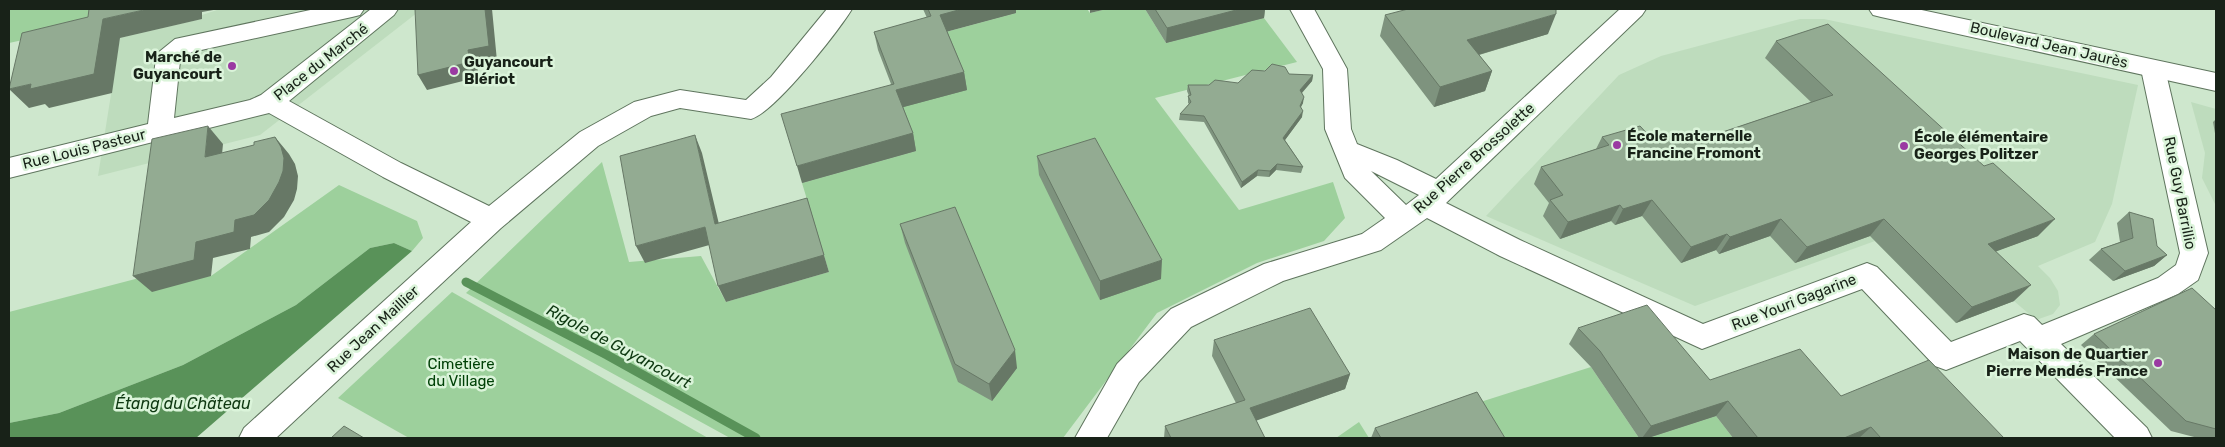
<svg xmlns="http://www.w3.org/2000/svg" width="2225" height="447" font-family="Rubik,sans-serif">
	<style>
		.built { fill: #bedcbd }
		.green { fill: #9dd09c }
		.water { fill: #599259 }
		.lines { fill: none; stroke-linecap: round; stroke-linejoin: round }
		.stream { stroke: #599259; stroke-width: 9 }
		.street-casing { stroke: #5f755e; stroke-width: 2 }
		.secondary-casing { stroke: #5f755e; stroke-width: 2 }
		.street { fill: #fff; fill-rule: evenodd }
		.secondary { fill: #fff; fill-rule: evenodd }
		.wall { fill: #7e937e }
		.shaded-wall { fill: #677866 }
		.building { fill: #93ab92; stroke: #677866 }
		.poi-dot { fill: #9a3aa2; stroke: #dbf4da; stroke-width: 2 }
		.labels { text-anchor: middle; stroke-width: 5; stroke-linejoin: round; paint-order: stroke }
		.street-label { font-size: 15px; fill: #182218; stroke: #dbf4da }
		.poi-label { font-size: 15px; font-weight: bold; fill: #182218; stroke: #dbf4da; text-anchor: start }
		.park-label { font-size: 15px; fill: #004107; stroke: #dbf4da }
		.water-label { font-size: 16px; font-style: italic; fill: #0e3811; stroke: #dbf4da }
	</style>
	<rect width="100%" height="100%" fill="#cee7cd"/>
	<!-- built -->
	<path class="built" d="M220,9H422L260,135L98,176L120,38L201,19L202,15Z
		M1800,19H1824L2138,85L2112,204L2095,242L2038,266L2050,278L2058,291L2060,305L2053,314L2036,320L2014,301L1956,323L1875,241L1695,306L1486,216L1619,75L1661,56Z
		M2191,102L2216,109V206L2202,178L2205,153Z"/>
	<!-- green -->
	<path class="green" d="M9,9H104L100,32L41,36L9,43Z
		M1015,9H1087L1090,13L1107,9H1145L1166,43L1264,18L1297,62L1155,98L1239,210L1333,182L1345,218L1324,241L1257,263L1157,313L1063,438H730L466,293L602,162L629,262L701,256L726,302L829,272L802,183L916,151L900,108L942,33L1016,13Z
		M339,185L417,221L423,238L412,251L394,243L370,248L296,305L183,365L59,413L9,423V312L143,277L211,276Z
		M452,292L708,438H409L338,398Z
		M1591,367L1639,438H1490L1471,405Z
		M1716,416L1733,438H1648Z
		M1359,422L1369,438H1336Z"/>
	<!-- water -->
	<path class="water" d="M394,243L412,251L196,438H9V423L59,413L183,365L296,305L370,248Z"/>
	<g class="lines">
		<!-- stream -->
		<path class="stream" d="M466,282L607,355L756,438"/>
		<defs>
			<path id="street" d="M315,9H364L360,15L352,17L192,52L180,61L174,118L250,100L261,95L371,9H398L394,15L289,101L401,163L489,206L580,132L634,102L680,90L746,100L771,77L827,9H852C837,33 775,112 751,119L680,108L651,116L598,146L501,228L276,438H239L244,428L471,222L383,177L269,113L9,178V158L148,124L156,58L159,52L175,39Z
				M1290,9H1314L1347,69L1351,129L1357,144L1397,160L1436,179L1620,9H1646L1642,15L1446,203L1520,240L1703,324L1867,263L1877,267L1951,342L2024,314L2034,317L2042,325L2158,278L2176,265L2180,253L2141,69L2144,63L2153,60L2162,63L2165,69L2208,253L2198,280L2178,294L2061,344L2147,428L2152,438H2115L2020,341L1946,370L1935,366L1862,289L1702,349L1500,256L1427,218L1381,250L1283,281L1191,327L1139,382L1107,438H1075L1117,364L1171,309L1264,264L1362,234L1385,218L1345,178L1325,129L1323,69ZM1371,171L1419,195L1406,205Z"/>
			<path id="secondary" d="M1869,9H1917L2216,73V91L1881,17L1873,15Z"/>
		</defs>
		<!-- street casing -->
		<use href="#street" class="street-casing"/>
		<!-- secondary casing -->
		<use href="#secondary" class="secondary-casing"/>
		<!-- street -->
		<use href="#street" class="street"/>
		<!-- secondary -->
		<use href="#secondary" class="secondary"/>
	</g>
	<!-- wall -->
	<path class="wall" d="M923,9H1016V13L947,31L964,72L967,90L903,107L913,133L916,151L802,183L891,84L878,50L874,32L927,18Z
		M1145,9H1265L1264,18L1166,43Z
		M1385,15L1548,34L1479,55L1492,71L1485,91L1434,107L1380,36Z
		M1776,41L2038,236L1996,251L2014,301L1956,323L1870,236L1795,263L1770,236L1719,254L1716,250L1681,263L1642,216L1615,225L1611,221L1560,239L1543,216L1549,203L1534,184L1541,167L1596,149L1602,137L1687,144L1811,102L1765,58Z
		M1289,74L1313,75L1312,81L1302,93L1303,103L1301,107L1302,117L1285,140L1303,167L1301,173L1276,170L1269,177L1257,176L1241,188L1204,122L1179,120L1180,114L1189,104L1188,103V96H1189L1187,91L1188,85H1209L1238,83Z
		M2216,119V139L2213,122Z
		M1037,156L1161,279L1100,300L1039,175Z
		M2129,212L2157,246L2167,255L2154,266L2113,281L2089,260L2101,249L2120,242L2117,223Z
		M900,224L1017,368L992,401L958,382L905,243Z
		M2216,310V438H2198L2171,431L2081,345L2094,334Z
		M1578,328L1710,380L1841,396L2004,438H1733L1716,416L1648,438H1639L1591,367L1569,344Z
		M1214,340L1350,374L1345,389L1256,420L1265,438H1164L1165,426L1236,403L1212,356Z
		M1375,428L1505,438H1371Z"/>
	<!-- shaded-wall -->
	<path class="shaded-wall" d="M148,9H219L202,12V19L120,38L112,93L49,108L45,104L29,108L9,89L31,84L103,19Z
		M485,9H492L497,61L477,65L479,77L427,90L418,75L468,50Z
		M962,9H1016V13L942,33L940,15Z
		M1090,9H1107L1090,13Z
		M1240,9H1265L1264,18L1166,43L1167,28Z
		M1556,14L1548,34L1461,60L1467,40Z
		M1492,71L1485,91L1434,107L1440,87Z
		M964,72L967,90L900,108L896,90Z
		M1313,75L1312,81L1299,96L1300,90Z
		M1304,97L1303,103L1298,112L1300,106Z
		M1303,111L1302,117L1282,144L1283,138Z
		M208,126L223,144L220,175L205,157Z
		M913,133L916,151L802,183L797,166Z
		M695,135L702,153L723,241L715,224Z
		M275,137L289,154L295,164L298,176L297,189L294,200L284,217L269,232L251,237L250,249L213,258L211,276L152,292L133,276L235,220Z
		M1277,164L1276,170L1269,177L1270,171Z
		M1258,170L1257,176L1241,188L1242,182Z
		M807,198L829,272L726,302L718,286Z
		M1652,200L1642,216L1615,225L1623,209Z
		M1620,205L1611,221L1560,239L1568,222Z
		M1781,219L1770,236L1719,254L1730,237Z
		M1884,219L1870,236L1795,263L1807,247Z
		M2055,219L2038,236L1973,260L1988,244Z
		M705,227L713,244L645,263L636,246Z
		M1727,234L1716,250L1681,263L1691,247Z
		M2167,255L2154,266L2113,281L2125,271Z
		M1162,260L1161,279L1100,300V281Z
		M2031,285L2014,301L1956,323L1972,307Z
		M1015,350L1017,368L992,401L989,384Z
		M1350,374L1345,389L1247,424L1250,408Z
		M1728,401L1716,416L1648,438H1642L1651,426Z
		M1871,427L1859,438H1844Z"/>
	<!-- building -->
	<path class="building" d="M89,9H148L103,19L94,74L30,89L31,84L9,89L22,33L88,17Z
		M415,9H485L489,46L468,50L470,62L418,75Z
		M928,9H962L940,15L964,72L896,90L913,133L797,166L781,114L894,84L874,32L931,16Z
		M1155,9H1240L1167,28Z
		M1408,9H1556V14L1467,40L1492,71L1440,87L1385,15Z
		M1828,24L1984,166L1993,163L2055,219L1988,244L2031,285L1972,307L1884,219L1807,247L1781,219L1730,237L1727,234L1691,247L1652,200L1623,209L1620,205L1568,222L1550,200L1563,195L1541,167L1609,145L1602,137L1640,126L1654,141L1678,134L1687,144L1833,95L1776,41Z
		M1272,64L1285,67L1289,74L1313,75L1300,90L1304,97L1300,106L1303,111L1283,138L1303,167L1277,164L1270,171L1258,170L1242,182L1204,116L1180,114L1191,102L1188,96L1191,95L1188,85H1209L1215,80L1238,83L1252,70L1265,71Z
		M208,126L205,157L254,145V142L275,137L281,147L284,158L283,171L279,182L269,200L254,215L235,220L234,232L196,242L194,260L133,276L152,139Z
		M695,135L715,224L807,198L824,255L718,286L705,227L636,246L620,156Z
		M1095,138L1162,260L1100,281L1037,156Z
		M955,207L1015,350L989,384L955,364L900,224Z
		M2129,212L2153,219L2157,246L2167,255L2125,271L2101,249L2133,238Z
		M2192,288L2216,310V429L2186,421L2094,334Z
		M1647,305L1710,380L1800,349L1841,396L1929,360L2004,438H1881L1871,427L1844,438H1758L1728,401L1651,426L1600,351L1578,328Z
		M1310,308L1350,374L1250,408L1265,438H1171L1165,426L1245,400L1214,340Z
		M1477,392L1505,438H1381L1375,428Z
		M344,426L364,438H331Z"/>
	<!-- markers -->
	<g class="poi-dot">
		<circle cx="232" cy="66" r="5"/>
		<circle cx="454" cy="71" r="5"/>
		<circle cx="1617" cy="145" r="5"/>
		<circle cx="1904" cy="146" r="5"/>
		<circle cx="2158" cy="363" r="5"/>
	</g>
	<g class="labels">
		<!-- street labels -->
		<g class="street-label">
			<text transform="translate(2049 45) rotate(13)" y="5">Boulevard Jean Jaurès</text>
			<text transform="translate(321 62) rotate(-38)" y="5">Place du Marché</text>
			<text transform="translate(84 149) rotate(-14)" y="5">Rue Louis Pasteur</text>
			<text transform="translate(1474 158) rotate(-42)" y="5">Rue Pierre Brossolette</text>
			<text transform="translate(2180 193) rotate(79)" y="5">Rue Guy Barrillio</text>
			<text transform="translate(1794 302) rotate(-21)" y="5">Rue Youri Gagarine</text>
			<text transform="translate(373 329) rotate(-43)" y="5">Rue Jean Maillier</text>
		</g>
		<!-- poi labels -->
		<g class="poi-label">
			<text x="222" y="62" text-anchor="end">Marché de<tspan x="222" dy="17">Guyancourt</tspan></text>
			<text x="464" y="67">Guyancourt<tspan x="464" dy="17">Blériot</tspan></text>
			<text x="1627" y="141">École maternelle<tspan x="1627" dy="17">Francine Fromont</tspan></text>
			<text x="1914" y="142">École élémentaire<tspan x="1914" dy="17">Georges Politzer</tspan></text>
			<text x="2148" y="359" text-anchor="end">Maison de Quartier<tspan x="2148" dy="17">Pierre Mendés France</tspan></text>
		</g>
		<!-- park labels -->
		<g class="park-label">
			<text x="461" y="369">Cimetière<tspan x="461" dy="17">du Village</tspan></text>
		</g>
		<!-- water labels -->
		<g class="water-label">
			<text transform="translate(619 346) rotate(28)" y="6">Rigole de Guyancourt</text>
			<text x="183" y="409">Étang du Château</text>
		</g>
	</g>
	<!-- border -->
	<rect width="2225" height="447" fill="none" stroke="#182218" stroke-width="20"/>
</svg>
